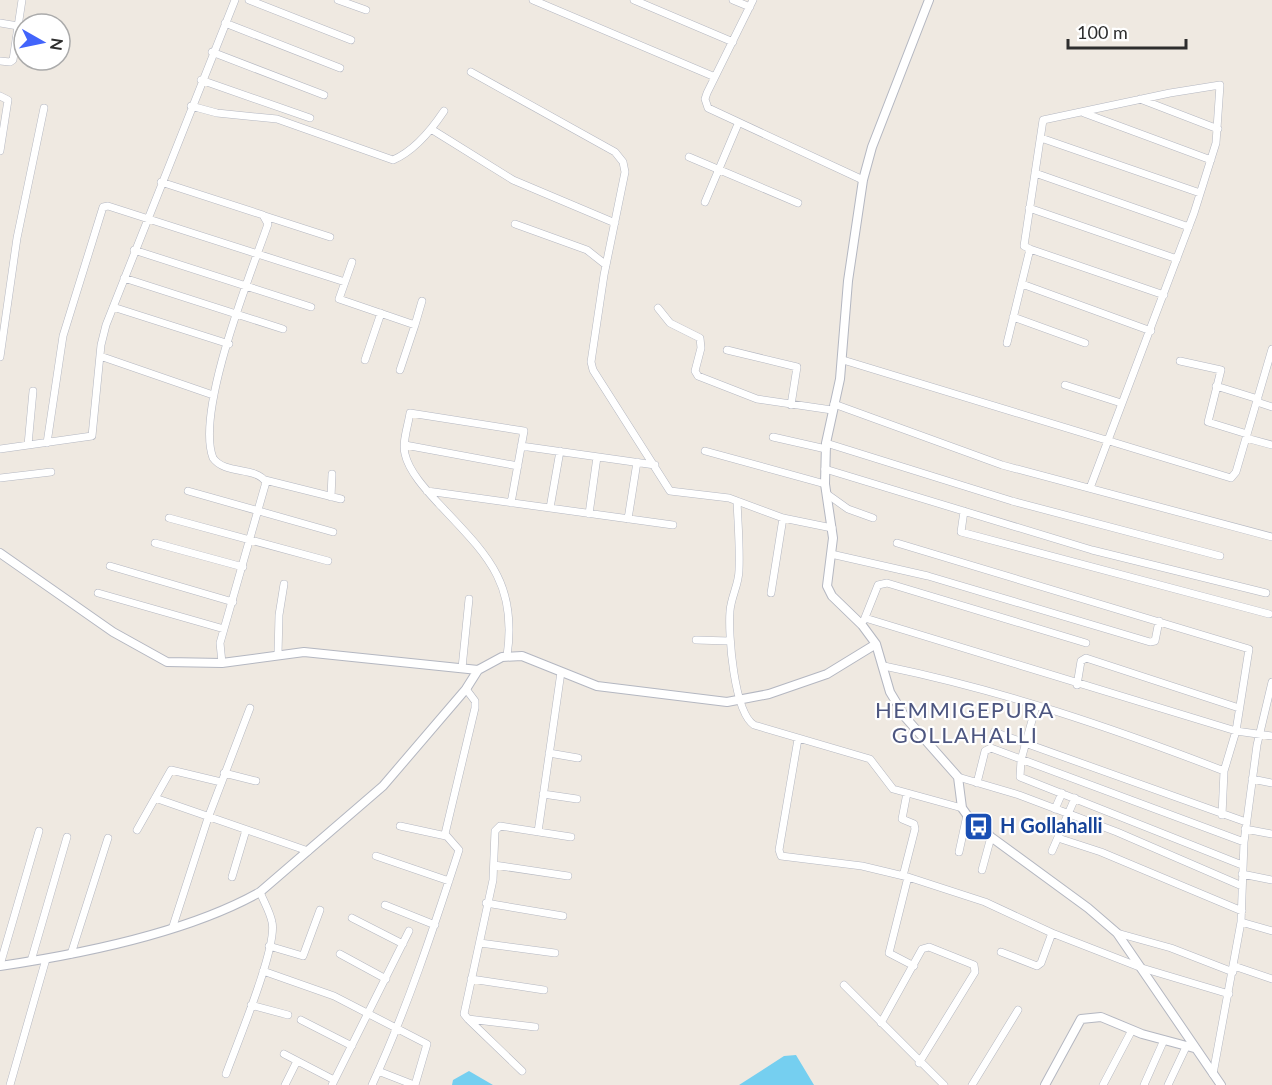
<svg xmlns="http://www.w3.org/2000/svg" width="1272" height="1085" font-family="Lato,sans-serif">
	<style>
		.water { fill: #75cff0 }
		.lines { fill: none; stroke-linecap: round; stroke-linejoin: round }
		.minor-casing { stroke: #b4b7c1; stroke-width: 8 }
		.tertiary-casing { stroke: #b4b7c1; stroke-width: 10 }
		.minor { stroke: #fff; stroke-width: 7 }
		.tertiary { stroke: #fff; stroke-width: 8 }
		.labels { text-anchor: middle; stroke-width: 4.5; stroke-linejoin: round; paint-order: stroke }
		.transit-label { font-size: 20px; font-weight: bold; fill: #164399; stroke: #fff; text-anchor: start }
		.quarter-label { font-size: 22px; letter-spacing: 1.5px; fill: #4d5680; stroke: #fff }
	</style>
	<rect width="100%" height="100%" fill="#efe9e1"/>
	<!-- water -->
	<path class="water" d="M796,1055L814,1085H739L784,1056Z
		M469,1071L493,1085H452L453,1080Z"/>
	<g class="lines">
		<defs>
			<path id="minor" d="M249,0L351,40
				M338,0L366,10
				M533,0L715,77
				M634,0L733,42
				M733,0L750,7
				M753,0L707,93L705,99L708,108L863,180
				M0,23L18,26
				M225,23L340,68
				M212,52L324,95
				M0,61L10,62L13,60L22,0
				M471,72L615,152L623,162L625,172L604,275L591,362L593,370L670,491L729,498L783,518L832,528
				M201,80L310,118
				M0,96L8,100L0,151
				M1140,99L1218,129
				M191,106L217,113L277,119L393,160C414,151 432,129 444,111
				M1084,113L1211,160
				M431,129L513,180L615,223
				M1041,138L1200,193
				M689,157L798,203
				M1035,173L1189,227
				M161,182L263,215L268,224C251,273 195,411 213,458C225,475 255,466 266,482L220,643L222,663
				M705,202L738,124
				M1029,208L1177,259
				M265,216L330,237
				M515,224L587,250L606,265
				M1030,249L1164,295
				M134,250L311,307
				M124,278L283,329
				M345,282L339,299L415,325L422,301
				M1022,284L1151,331
				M113,307L229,344
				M658,308L670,323L700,338L701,348L695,371L698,376L757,399L832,410
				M1013,317L1085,343
				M1007,343L1030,249L1024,246L1043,120L1170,93L1220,85L1216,143L1194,213L1090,488
				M727,350L797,367L791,405
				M100,356L213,395
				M0,357L17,238L44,108
				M365,360L381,313
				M843,360L1231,478L1236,472L1272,349
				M1180,361L1221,370L1208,422L1247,434
				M400,370L415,325
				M1065,385L1121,403
				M1216,386L1258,399
				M1257,402L1272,407
				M834,404L1002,465L1272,537
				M773,437L826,449
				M1246,438L1272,445
				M47,443L63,336L103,207L108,206L345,282L352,262
				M826,443L1012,501L1220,556
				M28,445L33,391
				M405,445L518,466
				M521,446L655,465
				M0,449L92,436L101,345L106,325L235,0
				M705,451L825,484
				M825,469L1092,550L1266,593
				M0,478L51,472
				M265,480L341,499
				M188,491L333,532
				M427,491L673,525
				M827,494L848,509L873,518
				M331,497L332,474
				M737,501C738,524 740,547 739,570C739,584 731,597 730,611C728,634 734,712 754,725L870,759L893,789L962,808
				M550,508L560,451
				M964,511L961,532L1269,614
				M589,514L597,457
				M169,518L328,561
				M628,519L637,462
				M155,543L243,567
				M897,543L1249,649L1236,731L1224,771L1222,815
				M831,554L928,576L1150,642L1155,641L1159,621
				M110,566L233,602
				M98,593L224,629
				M771,593L783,518
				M865,618L1236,731L1272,736
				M864,620L878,585L887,583L1086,643
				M696,640L729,641
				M278,654L279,615L284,584
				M507,656C518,582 486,554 439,504C427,491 409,472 405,454C402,442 408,426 410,413L524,431L511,503
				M884,666C1001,690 1113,728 1224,771
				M462,668L469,599
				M1077,685L1081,661L1086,658L1239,708
				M1036,706L1021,760L1020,777L1242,865
				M994,732L1246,822
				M798,739L779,850L781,856L862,866L908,877L985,902L1052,933L1142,968L1229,994
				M549,753L578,758
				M224,773L256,781
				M958,777L1019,795L1117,832L1242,886
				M1252,779L1272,783
				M977,783L985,751L991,748L1244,842
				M543,794L577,799
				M155,798L308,851
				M1055,809L1062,793
				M400,826L446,836
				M1245,829L1272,834
				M137,830L171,770L221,782
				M538,832L561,672
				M1058,838L1101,852L1242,911
				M1052,851L1075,798
				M959,852L967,815
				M376,856L449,881
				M494,865L568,876
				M982,870L991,837
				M1242,874L1272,880
				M903,876L915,829L914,824L902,819L907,793
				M232,877L246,830
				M908,877L889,953L914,966
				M486,903L563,916
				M385,905L435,925
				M352,918L403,944
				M1241,922L1272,931
				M173,926L208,818L250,708
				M1117,933L1171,948L1233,972
				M480,943L555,953
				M269,946L303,956L320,910
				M1001,952L1037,966L1041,963L1052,933
				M71,954L108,838
				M340,954L386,979
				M31,961L67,837
				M0,965L39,831
				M1234,966L1272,979
				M263,971L334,996L427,1044L415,1085
				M471,979L544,990
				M844,985L944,1085
				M251,1005L288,1015
				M468,1019L522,1071
				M301,1020L352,1046
				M881,1023L922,949L929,947L974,965L975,972L919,1063
				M535,1027L468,1019L464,1014L493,880L495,831L500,826L571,837
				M284,1054L334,1080
				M378,1071L414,1085
				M226,1074C236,1046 278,946 272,922C270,912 264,902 260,892
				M1213,1074L1241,922L1244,842L1257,745L1272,682
				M10,1085L46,959
				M285,1085L297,1061
				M332,1085L409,931
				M372,1085C407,1009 433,930 459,850L445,834L475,708V701L466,689
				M972,1085L1018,1010
				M1103,1085L1132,1030
				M1144,1085L1164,1040
				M1168,1085L1186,1047"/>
			<path id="tertiary" d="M929,0L872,147L863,180L848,281L840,379L826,443L825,484L833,538L827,586L832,596L862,625L876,644L890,692L905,717L958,777L962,808L967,815L991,837L1088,908L1117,933L1221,1085
				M0,553L113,632L167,662L222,663L304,652L478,670
				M0,966C81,954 189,932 260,892L383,786L466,689L478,670L502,657L522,656L597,686L727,702L769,694L827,674L876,644
				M1045,1085L1081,1019L1101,1017L1142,1034L1194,1048"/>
		</defs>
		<!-- minor casing -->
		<use href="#minor" class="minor-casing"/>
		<!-- tertiary casing -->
		<use href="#tertiary" class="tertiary-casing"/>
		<!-- minor -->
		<use href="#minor" class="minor"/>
		<!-- tertiary -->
		<use href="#tertiary" class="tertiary"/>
	</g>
	<!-- icons -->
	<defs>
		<symbol id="bus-square" viewBox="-11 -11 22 22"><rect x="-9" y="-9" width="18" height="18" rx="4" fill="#1a4fb4" stroke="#fff"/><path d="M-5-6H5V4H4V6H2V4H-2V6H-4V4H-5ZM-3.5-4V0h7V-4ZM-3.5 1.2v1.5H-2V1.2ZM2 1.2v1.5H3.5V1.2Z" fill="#fff"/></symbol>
	</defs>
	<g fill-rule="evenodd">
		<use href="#bus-square" x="962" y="810" width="33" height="33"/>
	</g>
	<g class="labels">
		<!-- transit labels -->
		<g class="transit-label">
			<text x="1000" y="833">H Gollahalli</text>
		</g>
		<!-- quarter labels -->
		<g class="quarter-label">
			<text x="965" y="718">HEMMIGEPURA<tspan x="965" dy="25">GOLLAHALLI</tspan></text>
		</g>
	</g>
	<!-- north arrow -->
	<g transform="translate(42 42) rotate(99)"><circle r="28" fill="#ffffff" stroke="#ababab" stroke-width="1.5"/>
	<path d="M0-4.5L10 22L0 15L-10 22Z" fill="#4264fb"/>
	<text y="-9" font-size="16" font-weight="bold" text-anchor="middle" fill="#2e2e2e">N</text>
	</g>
	<!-- scale -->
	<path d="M1068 39v9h118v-9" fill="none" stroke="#2e2e2e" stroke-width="3"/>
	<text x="1077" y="39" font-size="18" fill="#2e2e2e" stroke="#ffffff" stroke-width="4.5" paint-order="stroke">100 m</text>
</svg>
